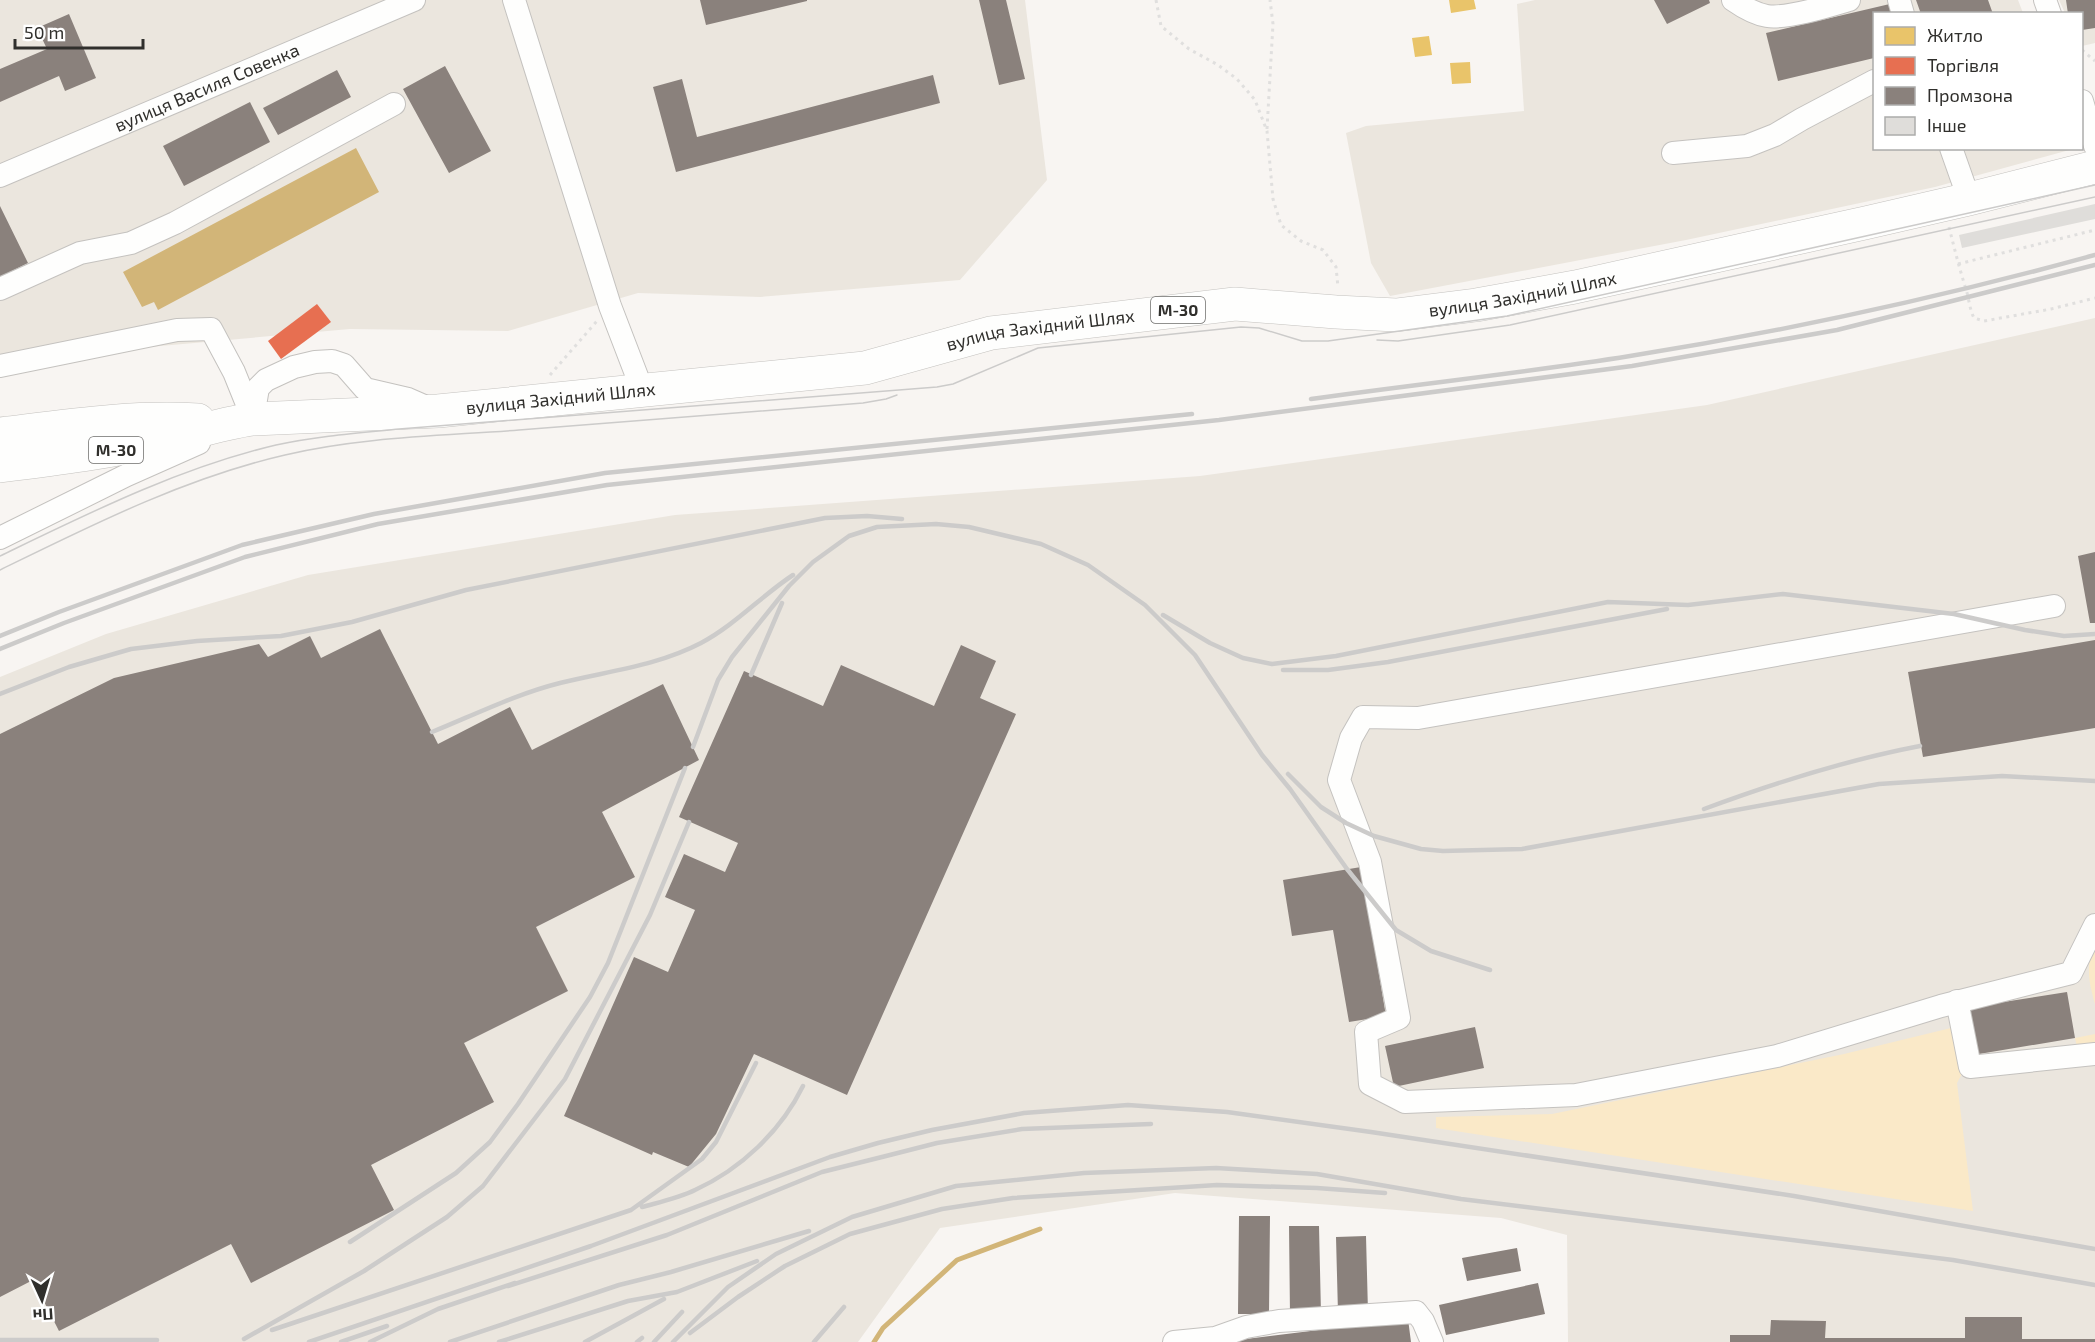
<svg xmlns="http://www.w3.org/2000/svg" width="2095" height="1342" font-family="'Exo 2',sans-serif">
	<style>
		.built { fill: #ebe6de }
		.green { fill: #fae9c8 }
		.water { fill: #d2b578 }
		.homes { fill: #e9c46a }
		.shops { fill: #e76f51 }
		.industry { fill: #8a817c }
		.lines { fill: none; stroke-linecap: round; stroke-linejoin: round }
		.stream { stroke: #d2b578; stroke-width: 5 }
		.building { fill: #dfddda }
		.minor-casing { stroke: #c4c2bf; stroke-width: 24 }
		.highway-casing { stroke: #c4c2bf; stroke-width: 34 }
		.path { stroke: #e0dfde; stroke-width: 3; stroke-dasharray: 3 4.5; stroke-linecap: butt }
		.minor { stroke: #fefefd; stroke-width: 22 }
		.highway { stroke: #fefefd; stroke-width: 33 }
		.tram { stroke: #cccbca; stroke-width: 1.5 }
		.rail { stroke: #cccbca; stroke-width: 4.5 }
		.labels { text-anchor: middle; stroke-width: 6; stroke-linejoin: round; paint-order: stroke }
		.shield { fill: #fff; stroke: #6e6d6b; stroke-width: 1.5 }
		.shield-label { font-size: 16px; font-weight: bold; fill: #302f2c }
		.street-label { font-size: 18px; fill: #302f2c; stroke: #fff }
	</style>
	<rect width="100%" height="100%" fill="#f8f5f2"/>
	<!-- built -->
	<path class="built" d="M0,0H1025L1047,180L960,280L760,297L638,293L508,331L350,329L93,352L0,374Z
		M1535,0H2018L2023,13L1874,14V148L2073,149L1935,187L1686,240L1390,296L1371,263L1346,133L1366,126L1524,111L1517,4Z
		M2059,0H2095V43L2082,46V14L2065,13Z
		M2095,318V1342H1568L1567,1235L1501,1218L1175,1193L940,1228L858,1342H0V677L106,634L308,575L675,515L1200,476L1707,405Z"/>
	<!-- green -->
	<path class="green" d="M2095,944V1004C2089,983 2085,965 2095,944Z
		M1951,1028L1964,1070L1957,1083L1973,1211L1436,1128V1117L1552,1114L1844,1054Z
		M2095,1034V1049L2078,1051L2075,1038Z"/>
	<!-- water -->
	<path class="water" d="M356,148L379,192L158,310L154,302L142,307L123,272Z"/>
	<!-- homes -->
	<path class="homes" d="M1449,0H1474L1476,9L1451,13Z
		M1429,36L1432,55L1415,57L1412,38Z
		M1470,62L1471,83L1452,84L1450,63Z"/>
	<!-- shops -->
	<path class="shops" d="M317,304L331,322L281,359L268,341Z"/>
	<!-- industry -->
	<path class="industry" d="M700,0H807V1L706,25Z
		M979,0H1006L1025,79L999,85Z
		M1654,0H1709L1710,3L1667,24Z
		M1916,0H1988L1993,14H1921Z
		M2066,0H2095V28L2082,30V14H2068Z
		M1894,3L1897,14H1874V58L1778,81L1766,33Z
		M69,14L96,78L65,91L59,76L0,102V69L47,49L37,28Z
		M445,66L491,151L449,173L403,89Z
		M337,70L351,97L278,135L263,108Z
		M933,75L940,103L676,172L653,87L682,79L697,137Z
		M250,102L270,142L184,186L163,146Z
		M0,206L28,263L0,277Z
		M2095,552V623H2090L2078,556Z
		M380,629L438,744L510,707L532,750L663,684L699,760L602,812L635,877L536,927L568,991L464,1043L494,1102L371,1165L394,1210L251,1283L231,1244L59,1331L33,1280L0,1297V734L114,678L259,644L268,657L310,636L321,658Z
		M2095,640V728L1923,757L1908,672Z
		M961,645L996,661L980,698L1016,714L847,1095L754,1054L716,1134L689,1167L653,1152L652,1155L564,1116L634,957L668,972L695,910L665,897L684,854L725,872L738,843L679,817L744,671L823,706L841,665L934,706Z
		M1361,867L1386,1016L1349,1022L1333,930L1292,936L1283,880Z
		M2067,992L2075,1038L1973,1055L1965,1008Z
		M1475,1027L1484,1068L1394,1087L1385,1046Z
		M1239,1216H1270L1269,1314H1238Z
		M1289,1226H1319L1321,1314L1290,1315Z
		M1366,1236L1368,1312L1338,1313L1336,1237Z
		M1517,1248L1521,1271L1467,1281L1462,1258Z
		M1538,1283L1545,1314L1446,1335L1439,1305Z
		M1965,1317H2022V1339H2095V1342H1730V1335H1770L1771,1320L1826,1321L1825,1338H1965Z
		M1408,1319L1411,1342H1239L1238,1340Z"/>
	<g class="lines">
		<!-- stream -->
		<path class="stream" d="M874,1342L883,1328L957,1260L1040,1229"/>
	</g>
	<!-- building -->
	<path class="building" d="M2095,204V219L1962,248L1959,235Z"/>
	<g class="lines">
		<defs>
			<g id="minor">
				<path d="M514,0L610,306L643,392"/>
				<path d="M1733,0C1743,7 1755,14 1767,16C1787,19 1829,6 1849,0"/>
				<path d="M1899,0L1903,14"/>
				<path d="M2045,0L2050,14"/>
				<path d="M2082,101L2095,146"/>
				<path d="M1951,148L1969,199"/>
				<path d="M1673,153L1747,146L1775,135L1802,119L1874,81"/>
				<path id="s1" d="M0,176L414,0"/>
				<path d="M0,289L80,253L131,243L175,223L394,104"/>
				<path d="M0,366L177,330L211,329L234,372L253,419"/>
				<path d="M253,417L258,388L266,380L294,367L315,362L332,361L344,365L365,389L408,399L424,406"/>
				<path d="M0,538L127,475L199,443"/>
				<path d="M2054,606L1418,718L1363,717L1351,738L1339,780L1370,862L1399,1018L1366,1032L1370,1084L1405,1102L1576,1095L1777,1056L1941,1006L2071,973L2095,925"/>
				<path d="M1957,1001L1970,1067L2095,1054"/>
				<path d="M1174,1342L1215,1338L1246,1327L1279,1321L1416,1312L1423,1321L1432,1342"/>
			</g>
			<g id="highway">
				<path d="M0,434C66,426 131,416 198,420"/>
				<path id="s2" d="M0,466C56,459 112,452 168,439C196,432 224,423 253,419L438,411L865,368L991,333L1235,304L1336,312L1396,315L1476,305L1575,287L1865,223L1969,199L2095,167"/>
			</g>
		</defs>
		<!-- minor casing -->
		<use href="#minor" class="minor-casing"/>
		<!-- highway casing -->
		<use href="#highway" class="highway-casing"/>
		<!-- path -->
		<path class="path" d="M1156,0L1161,26L1189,49L1218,65L1237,79L1255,100L1267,131L1273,199L1281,225L1301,241L1323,250L1336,267L1338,287
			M2082,50L2095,61
			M1267,129L1273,24L1270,0
			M1949,227C1954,247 1959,267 1965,286C1969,297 1969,308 1974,318L1984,321L2051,309L2095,298
			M1958,264L2095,230
			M550,375L597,321"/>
		<!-- minor -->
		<use href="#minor" class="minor"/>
		<!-- highway -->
		<use href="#highway" class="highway"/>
		<!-- tram -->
		<path class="tram" d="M1377,340L1398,341L1510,325L2095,197
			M0,556C89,513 179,468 276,445C317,436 358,433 399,429L937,387L953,384L1038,348L1241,327L1259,328L1302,341H1328L1507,316L2095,185
			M0,570C92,525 185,478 285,455C361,437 441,436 519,430C634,422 748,411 863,403L886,399L897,395"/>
		<!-- rail -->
		<path class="rail" d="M1311,399C1417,384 1524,373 1630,356C1787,331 1942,297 2095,255
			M1163,615L1210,643L1243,658L1272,664L1336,656L1608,602L1688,605L1783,594L1954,614L2025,630L2064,636L2095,634
			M0,636L59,612L242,545L374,514L605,473L1192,414
			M0,649L64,623L245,557L378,524L607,485L1219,420L1632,366L1837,330L2095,265
			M1283,670H1328L1388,662L1667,609
			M751,675L782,603
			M0,694L69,667L131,649L197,641L281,636L352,622L466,590L825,518L867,516L902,519
			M432,732C474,715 516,694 560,683C608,671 657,666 701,643C735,625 761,596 793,575
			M693,747L718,680L732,657L789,586L813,562L849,536L877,527L936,524L969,527L1041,544L1088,565L1145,605L1195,655L1262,755L1290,789L1347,869L1396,930L1431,951L1490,970
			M1288,774L1321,807L1346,823L1374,836L1421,849L1443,851L1522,849L1879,784L2002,776L2095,781
			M1704,809C1774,783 1847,760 1920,746
			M642,1207C660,1202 679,1198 695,1190C741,1169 781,1131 803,1086
			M350,1242L456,1173L490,1142L518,1104L590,997L608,963L685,768
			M508,1286L667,1235L822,1172L886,1156L937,1143L1022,1129L1151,1124
			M272,1330L631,1210L702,1159L716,1142L756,1063
			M690,1333L738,1297L785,1266L850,1234L942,1209L1013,1198L1217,1185L1317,1188L1385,1193
			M244,1339L364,1271L447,1217L483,1186L565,1079L650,915L689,822
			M0,1340H157
			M309,1342L591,1246L830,1157L878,1143L932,1130L1024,1113L1128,1105L1227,1112L1371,1132L1794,1196L2095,1249
			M341,1342L387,1326
			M370,1342L438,1309L515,1283
			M450,1342L619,1285L671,1272L809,1231
			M499,1342L628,1301L677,1292L757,1261
			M585,1342L664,1299
			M637,1342L642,1338
			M654,1342L682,1312
			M673,1342L728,1287L776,1254L852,1217L956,1186L1084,1173L1216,1168L1317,1174L1461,1199L1953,1260L2095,1285
			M814,1342L844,1307"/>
	</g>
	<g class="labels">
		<!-- shield labels -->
		<g class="shield">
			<rect x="1151" y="297" width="54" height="26" rx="4.5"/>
			<rect x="89" y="437" width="54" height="26" rx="4.5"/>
		</g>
		<g class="shield-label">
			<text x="1178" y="316">М-30</text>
			<text x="116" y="456">М-30</text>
		</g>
		<!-- street labels -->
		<g class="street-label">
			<text dy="6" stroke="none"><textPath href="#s1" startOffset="225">вулиця Василя Совенка</textPath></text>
			<text dy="6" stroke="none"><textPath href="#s2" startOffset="1538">вулиця Західний Шлях</textPath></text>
			<text dy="6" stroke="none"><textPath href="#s2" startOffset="1052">вулиця Західний Шлях</textPath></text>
			<text dy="6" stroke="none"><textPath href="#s2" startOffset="566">вулиця Західний Шлях</textPath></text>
		</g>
	</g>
	<!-- legend -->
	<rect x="1873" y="12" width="210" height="138" fill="#ffffff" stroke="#acacab" stroke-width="1.5"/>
	<rect x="1885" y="27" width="30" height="18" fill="#e9c46a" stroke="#acacab" stroke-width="1.5"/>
	<text x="1927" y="42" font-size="18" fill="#302f2c">Житло</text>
	<rect x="1885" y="57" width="30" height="18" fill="#e76f51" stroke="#acacab" stroke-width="1.5"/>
	<text x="1927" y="72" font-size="18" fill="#302f2c">Торгівля</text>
	<rect x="1885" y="87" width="30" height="18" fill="#8a817c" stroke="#acacab" stroke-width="1.5"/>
	<text x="1927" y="102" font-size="18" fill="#302f2c">Промзона</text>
	<rect x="1885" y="117" width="30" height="18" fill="#dfddda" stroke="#acacab" stroke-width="1.5"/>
	<text x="1927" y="132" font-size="18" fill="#302f2c">Інше</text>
	<!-- north arrow -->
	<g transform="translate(42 1300) rotate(176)" stroke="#ffffff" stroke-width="4.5" paint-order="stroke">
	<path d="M0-4.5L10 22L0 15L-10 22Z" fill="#302f2c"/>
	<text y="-9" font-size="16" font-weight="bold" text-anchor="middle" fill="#302f2c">Пн</text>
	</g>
	<!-- scale -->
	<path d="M15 39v9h128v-9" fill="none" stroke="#302f2c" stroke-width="3"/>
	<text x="24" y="39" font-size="18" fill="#302f2c" stroke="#ffffff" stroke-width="4.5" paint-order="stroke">50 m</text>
</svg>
